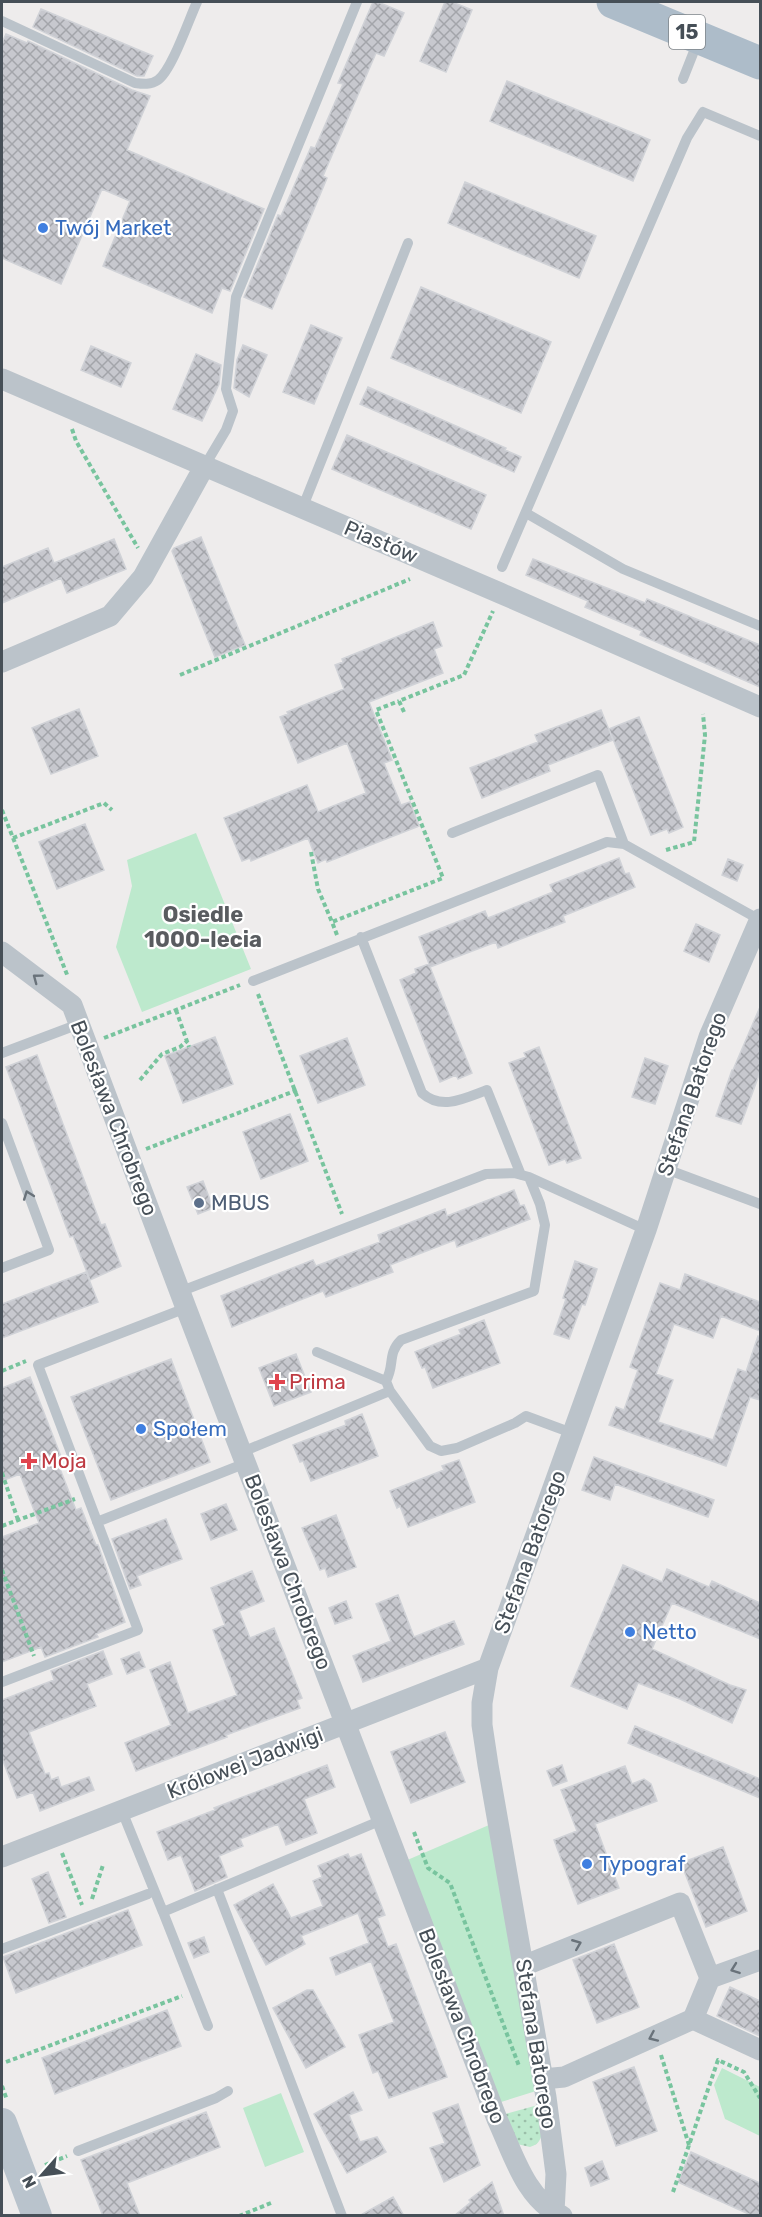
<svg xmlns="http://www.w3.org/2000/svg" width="762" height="2217" font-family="Rubik,sans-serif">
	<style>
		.grass { fill: url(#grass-dots) }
		.park { fill: #bde9cd }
		.building { fill: url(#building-cross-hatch); stroke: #d0d2d7; stroke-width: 1.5 }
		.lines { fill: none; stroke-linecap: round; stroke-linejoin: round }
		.path { stroke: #78c49e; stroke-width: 4; stroke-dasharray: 4.5 3; stroke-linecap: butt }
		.lane { stroke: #bbc3ca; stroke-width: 10 }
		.street { stroke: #bbc3ca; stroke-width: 21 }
		.secondary { stroke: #b9c3cc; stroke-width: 30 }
		.primary { stroke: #adbcc9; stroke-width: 33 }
		.oneway { stroke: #69727a }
		.shop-dot { fill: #3f7fe0; stroke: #fff; stroke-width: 2 }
		.service-dot { fill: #5c6f8a; stroke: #fff; stroke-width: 2 }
		.health-dot { fill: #e0444e; stroke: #fff; stroke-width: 2 }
		.labels { text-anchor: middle; stroke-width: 4.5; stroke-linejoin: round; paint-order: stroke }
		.shield { fill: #fff; stroke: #7e8489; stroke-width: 1.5 }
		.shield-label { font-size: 20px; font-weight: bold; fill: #464f57 }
		.shop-label { font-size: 21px; fill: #366cbe; stroke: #fff; text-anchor: start }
		.street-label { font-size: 21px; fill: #464f57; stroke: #fff }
		.service-label { font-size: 21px; fill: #4e5e75; stroke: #fff; text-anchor: start }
		.health-label { font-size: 21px; fill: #be3a42; stroke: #fff; text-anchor: start }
		.neighbourhood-label { font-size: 22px; font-weight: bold; fill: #595c60; stroke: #fff }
	</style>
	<defs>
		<pattern id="grass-dots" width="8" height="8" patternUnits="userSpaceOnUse" patternTransform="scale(1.5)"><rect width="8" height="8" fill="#bde9cd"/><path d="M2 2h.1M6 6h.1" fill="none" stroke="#9bbfa9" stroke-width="1.8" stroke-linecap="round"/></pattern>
		<pattern id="building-cross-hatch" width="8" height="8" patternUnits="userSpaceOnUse" patternTransform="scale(1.5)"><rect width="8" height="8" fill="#c7c8ce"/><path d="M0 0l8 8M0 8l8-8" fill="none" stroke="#a3a5aa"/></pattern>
	</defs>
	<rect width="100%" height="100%" fill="#eeecec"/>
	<!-- grass -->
	<path class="grass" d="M538,2105C540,2120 549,2142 530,2147L517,2144L505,2114Z"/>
	<!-- park -->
	<path class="park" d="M196,833L251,969L142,1012L116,947L132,886L127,860Z
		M489,1825L536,2091L501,2102L405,1861Z
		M722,2068L760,2087V2136L725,2119L714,2085Z
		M281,2093L304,2152L265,2167L243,2108Z"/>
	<!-- building -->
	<path class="building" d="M373,2H378L404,13L384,56L376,53L323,176L327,178L272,309L244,297L278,215L281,216L311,147L315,148L343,84L338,83Z
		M445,2H452L472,10L446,72L420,61Z
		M41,9L153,56L144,76H137L33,27Z
		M6,34L27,43L28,41L132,90L150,96L127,150L264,209L230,291L222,288L212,313L103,266L130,201L102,189L61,284L2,258V43Z
		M507,81L650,140L633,181L490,121Z
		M465,182L596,236L579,278L448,223Z
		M421,287L551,342L521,413L391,358Z
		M311,325L342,338L314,404L283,392Z
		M243,345L267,355L249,397L234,388L237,360Z
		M91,346L131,363L121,387L81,370Z
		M196,354L221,365L219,384L202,421L173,409Z
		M368,387L506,448L505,450L521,457L514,472L360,404Z
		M347,435L486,495L471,529L332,469Z
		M201,537L245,645L215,657L172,551L174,548Z
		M114,539L126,569L67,593L61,578L2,603V567L48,548L54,563Z
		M533,559L645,603L647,599L760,645V687L640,635L642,631L585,607L588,601L526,575Z
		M433,622L442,646L434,649L443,673L369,702L392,760L384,763L392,783L401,805L410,802L419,826L327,862L326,859L318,863L308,838L251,861L250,858L242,861L224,818L307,785L318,812L366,793L347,743L298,763L280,717L288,714L287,712L344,689L335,665L343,662L342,659Z
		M79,709L98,756L51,774L32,728Z
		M601,710L613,740L548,765L550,771L482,798L470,768L538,742L535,735Z
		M639,717L683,827L669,833L667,829L651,835L609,729Z
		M85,824L104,870L57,889L39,842Z
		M619,858L625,874L629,873L635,887L563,916L565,922L518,940L498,948L496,942L430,967L472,1073L458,1079L456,1075L440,1082L400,980L416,973L415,969L429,964L419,937L485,911L488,918L553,892L550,885Z
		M728,859L743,865L737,881L722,875Z
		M696,924L720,935L709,962L684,951Z
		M760,1007V1072L741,1124L716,1116L732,1070H733Z
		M215,1037L233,1084L183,1103L165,1056Z
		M347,1038L365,1085L318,1103L300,1056Z
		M539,1047L581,1158L567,1163L565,1159L549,1165L509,1063L526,1057L524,1053Z
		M37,1055L101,1225L105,1224L121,1266L90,1280L73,1236L70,1237L6,1067Z
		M645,1058L668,1066L655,1104L632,1097Z
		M290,1114L308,1161L261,1179L243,1132Z
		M203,1181L213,1208L198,1214L187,1187Z
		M514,1190L520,1206L524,1205L530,1219L457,1247L455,1240L390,1265L393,1272L326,1297L323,1291L232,1327L221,1296L313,1260L316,1266L380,1242L378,1235L445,1209L447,1216Z
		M575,1261L597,1269L585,1305L582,1304L569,1339L554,1334L566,1299L563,1298Z
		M86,1272L98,1302L2,1338V1304Z
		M685,1274L760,1302V1331L721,1316L713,1338L674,1324L656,1374L673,1380L658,1422L713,1440L738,1369L746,1372L758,1336L760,1337V1400L750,1397L726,1466L609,1425L616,1407L624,1410L638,1370L630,1367L660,1283L680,1290Z
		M484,1320L500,1363L433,1388L425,1367L422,1368L415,1352L461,1334L459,1330Z
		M296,1354L311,1392L274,1406L259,1368Z
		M171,1359L210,1462L111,1500L71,1397Z
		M30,1377L62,1459L57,1461L76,1510L81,1508L96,1545H98L125,1622L96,1634L98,1637L45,1657L41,1647L2,1662V1537L39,1523L20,1474L2,1481V1388Z
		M362,1414L378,1456L311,1481L303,1461L300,1462L293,1445L346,1425L345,1421Z
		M594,1457L714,1500L708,1517L615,1484L610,1500L582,1490Z
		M459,1460L475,1502L408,1527L400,1506L397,1508L390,1491L444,1470L442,1466Z
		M226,1504L237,1530L211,1540L201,1514Z
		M336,1515L356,1567L328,1577L325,1568L320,1570L302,1528Z
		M166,1519L182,1559L137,1576L141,1585L130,1589L112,1539Z
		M623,1565L662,1582L667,1569L709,1587L712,1581L760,1603V1639L672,1603L652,1649L730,1685L746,1690L732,1723L680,1699L638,1683L627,1709L571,1686Z
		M252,1571L264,1601L239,1611L250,1638L274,1628L302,1698L297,1700L300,1708L226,1735L227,1737L136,1771L125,1743L171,1725L150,1670L170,1662L188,1713L237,1695L213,1630L225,1625L211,1588Z
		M398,1595L414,1637L454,1621L464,1644L363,1682L353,1656L391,1641L376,1604Z
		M346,1601L352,1618L335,1624L329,1608Z
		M103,1651L112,1674L87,1684L96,1706L29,1732L45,1774L49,1773L51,1780L58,1777L61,1787L89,1777L94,1790L40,1811L33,1792L17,1798L2,1758V1700L54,1680L51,1671Z
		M139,1652L145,1667L127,1674L121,1659Z
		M635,1726L760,1779V1798L628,1743Z
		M445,1732L465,1782L411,1803L391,1752Z
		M327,1765L335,1787L304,1799L317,1833L286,1845L278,1824L240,1839L243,1846L219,1856L227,1877L195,1891L181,1855L168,1860L157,1832L215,1810L214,1808Z
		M562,1765L567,1781L553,1786L547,1771Z
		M625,1766L632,1784L644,1779L651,1784L657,1801L595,1824L619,1888L578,1904L554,1840L577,1831L561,1790Z
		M723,1847L747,1911L706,1927L681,1863Z
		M348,1854L350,1858L361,1854L385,1915L377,1918L388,1947L396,1944L447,2077L389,2098L378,2071L373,2073L359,2035L394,2022L371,1961L336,1975L330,1958L369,1943L358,1913L301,1936L305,1944L266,1965L234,1905L273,1884L291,1918L323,1906L313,1881L322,1877L318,1866Z
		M48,1872L66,1917L49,1923L32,1879Z
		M128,1910L142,1945L16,1993L3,1957Z
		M204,1937L209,1952L194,1958L188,1943Z
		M614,1944L639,2007L597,2023L573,1960Z
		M730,1987L760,2001V2036L717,2016Z
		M307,1990H313L345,2047L306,2068L273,2008Z
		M167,2010L181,2046L55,2094L42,2058Z
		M634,2067L657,2131L616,2146L593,2082Z
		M353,2092L362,2110L349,2115L360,2142L377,2137L386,2152L347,2173L314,2114Z
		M458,2104L480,2165L444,2182L430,2148L445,2143L433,2113Z
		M206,2112L220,2147L127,2183L140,2216H103L81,2160Z
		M691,2152L760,2183V2216H753L678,2182Z
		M602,2161L609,2179L591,2186L585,2168Z
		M492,2182L504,2216H454L471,2202L469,2200Z
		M393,2197L404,2216H359Z"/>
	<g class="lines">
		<!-- path -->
		<path class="path" d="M72,429L76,441L138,548
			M180,675L410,579
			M404,712L399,701L464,675L493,611
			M2,810L68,977
			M13,838L104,803L112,810
			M666,850L694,842L705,735L703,714
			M311,852L318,889L332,922
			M337,935L332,922L443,878L376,710L399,701
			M258,994L342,1214
			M176,1010L189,1047
			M104,1038L240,985
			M140,1080L162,1054L180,1047L187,1041
			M146,1149L297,1090
			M2,1371L26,1361
			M2,1473L18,1520
			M2,1526L75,1499
			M2,1570L34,1656
			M414,1832L428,1868L450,1883L519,2066
			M62,1853L82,1905
			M92,1899L103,1865
			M661,2055L689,2145
			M6,2062L182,1996
			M2,2086L7,2100
			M45,2165L67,2156
			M673,2192L718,2060L744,2072L760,2098
			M239,2216L271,2203"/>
		<!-- lane -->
		<path class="lane" d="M2,21L135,83C143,84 151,85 158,80C172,70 189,19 197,2
			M683,79L698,41
			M204,467L226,430L233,411L226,389L236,297L357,2
			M302,509L408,243
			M526,513L623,569L760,626
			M502,567L687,138L703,112L760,136
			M452,833L598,775L624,844
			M361,937L422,1093C442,1111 465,1098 487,1090L521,1175
			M253,981L607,842L624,844L760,920
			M2,1053L79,1024
			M2,1123L49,1250L2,1268
			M666,1169L760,1204
			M179,1292L486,1174L514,1173L529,1177L646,1230
			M386,1381C395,1365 387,1354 401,1340L534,1291L545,1225L540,1204L529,1177
			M390,1391L430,1446L441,1451L457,1448L515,1423L526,1416L572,1433
			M242,1452L390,1391L386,1381L317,1352
			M97,1522L246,1463
			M2,1682L138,1630L38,1365L186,1308
			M122,1811L163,1912L382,1820
			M217,1889L342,2216
			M163,1912L208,2026
			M2,1949L148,1894
			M78,2151L216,2098L228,2091"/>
		<!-- street -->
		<path class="street" d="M2,379L500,593L760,707
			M2,662L110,616L143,577L204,467
			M2,952L72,1005L186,1308L497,2119C513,2153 525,2199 562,2216
			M2,1857L488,1668
			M523,1966L680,1903L710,1978L693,2019L564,2077L543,2079
			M710,1978L760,1960
			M693,2019L760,2050
			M554,2212L556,2174L546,2097L488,1765L482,1725V1703L488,1668L646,1230L709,1037L760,919"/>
		<!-- secondary -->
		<path class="secondary" d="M2,2123L37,2216"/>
		<!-- primary -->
		<path class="primary" d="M613,2L760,63"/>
	</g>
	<!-- one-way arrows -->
	<defs><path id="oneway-chevron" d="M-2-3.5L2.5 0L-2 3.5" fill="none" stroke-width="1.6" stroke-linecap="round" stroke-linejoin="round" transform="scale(1.5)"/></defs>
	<g class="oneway">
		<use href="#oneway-chevron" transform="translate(37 978) rotate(-143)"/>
		<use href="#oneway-chevron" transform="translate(28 1195) rotate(-110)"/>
		<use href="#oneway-chevron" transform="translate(577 1944) rotate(-22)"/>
		<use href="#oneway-chevron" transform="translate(735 1969) rotate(160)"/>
		<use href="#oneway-chevron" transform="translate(653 2037) rotate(156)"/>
	</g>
	<!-- markers -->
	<g class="shop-dot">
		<circle cx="43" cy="228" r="6"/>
		<circle cx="141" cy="1429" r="6"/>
		<circle cx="630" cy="1632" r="6"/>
		<circle cx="587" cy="1864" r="6"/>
	</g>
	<circle class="service-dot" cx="199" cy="1203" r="6"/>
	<g class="health-dot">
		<path d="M274 1373h6v6h6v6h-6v6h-6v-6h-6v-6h6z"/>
		<path d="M26 1452h6v6h6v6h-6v6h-6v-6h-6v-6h6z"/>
	</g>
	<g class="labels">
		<!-- shield labels -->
		<rect class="shield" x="669" y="15" width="36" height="34" rx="4.5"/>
		<g class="shield-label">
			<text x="687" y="39">15</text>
		</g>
		<!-- shop labels -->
		<g class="shop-label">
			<text x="55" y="235">Twój Market</text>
			<text x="153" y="1436">Społem</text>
			<text x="642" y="1639">Netto</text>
			<text x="599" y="1871">Typograf</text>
		</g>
		<!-- street labels -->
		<g class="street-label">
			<text transform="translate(381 542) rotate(23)" y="7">Piastów</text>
			<text transform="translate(692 1094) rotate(-71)" y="7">Stefana Batorego</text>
			<text transform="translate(114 1118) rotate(69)" y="7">Bolesława Chrobrego</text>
			<text transform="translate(530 1552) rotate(-70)" y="7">Stefana Batorego</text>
			<text transform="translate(288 1572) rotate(69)" y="7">Bolesława Chrobrego</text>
			<text transform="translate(245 1763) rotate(-21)" y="7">Królowej Jadwigi</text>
			<text transform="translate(462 2026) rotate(69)" y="7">Bolesława Chrobrego</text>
			<text transform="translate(536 2044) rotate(81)" y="7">Stefana Batorego</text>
		</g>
		<!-- service labels -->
		<g class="service-label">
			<text x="211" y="1210">MBUS</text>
		</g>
		<!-- health labels -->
		<g class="health-label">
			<text x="289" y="1389">Prima</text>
			<text x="41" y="1468">Moja</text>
		</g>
		<!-- neighbourhood labels -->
		<g class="neighbourhood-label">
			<text x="203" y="922">Osiedle<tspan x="203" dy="25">1000-lecia</tspan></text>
		</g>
	</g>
	<!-- border -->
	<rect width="762" height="2217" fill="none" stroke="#464f57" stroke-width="6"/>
	<!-- north arrow -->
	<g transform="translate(42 2175) rotate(242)" stroke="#ffffff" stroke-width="4.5" paint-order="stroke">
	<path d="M0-4.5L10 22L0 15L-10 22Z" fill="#464f57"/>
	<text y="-9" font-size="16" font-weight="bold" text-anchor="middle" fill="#464f57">N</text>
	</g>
</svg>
